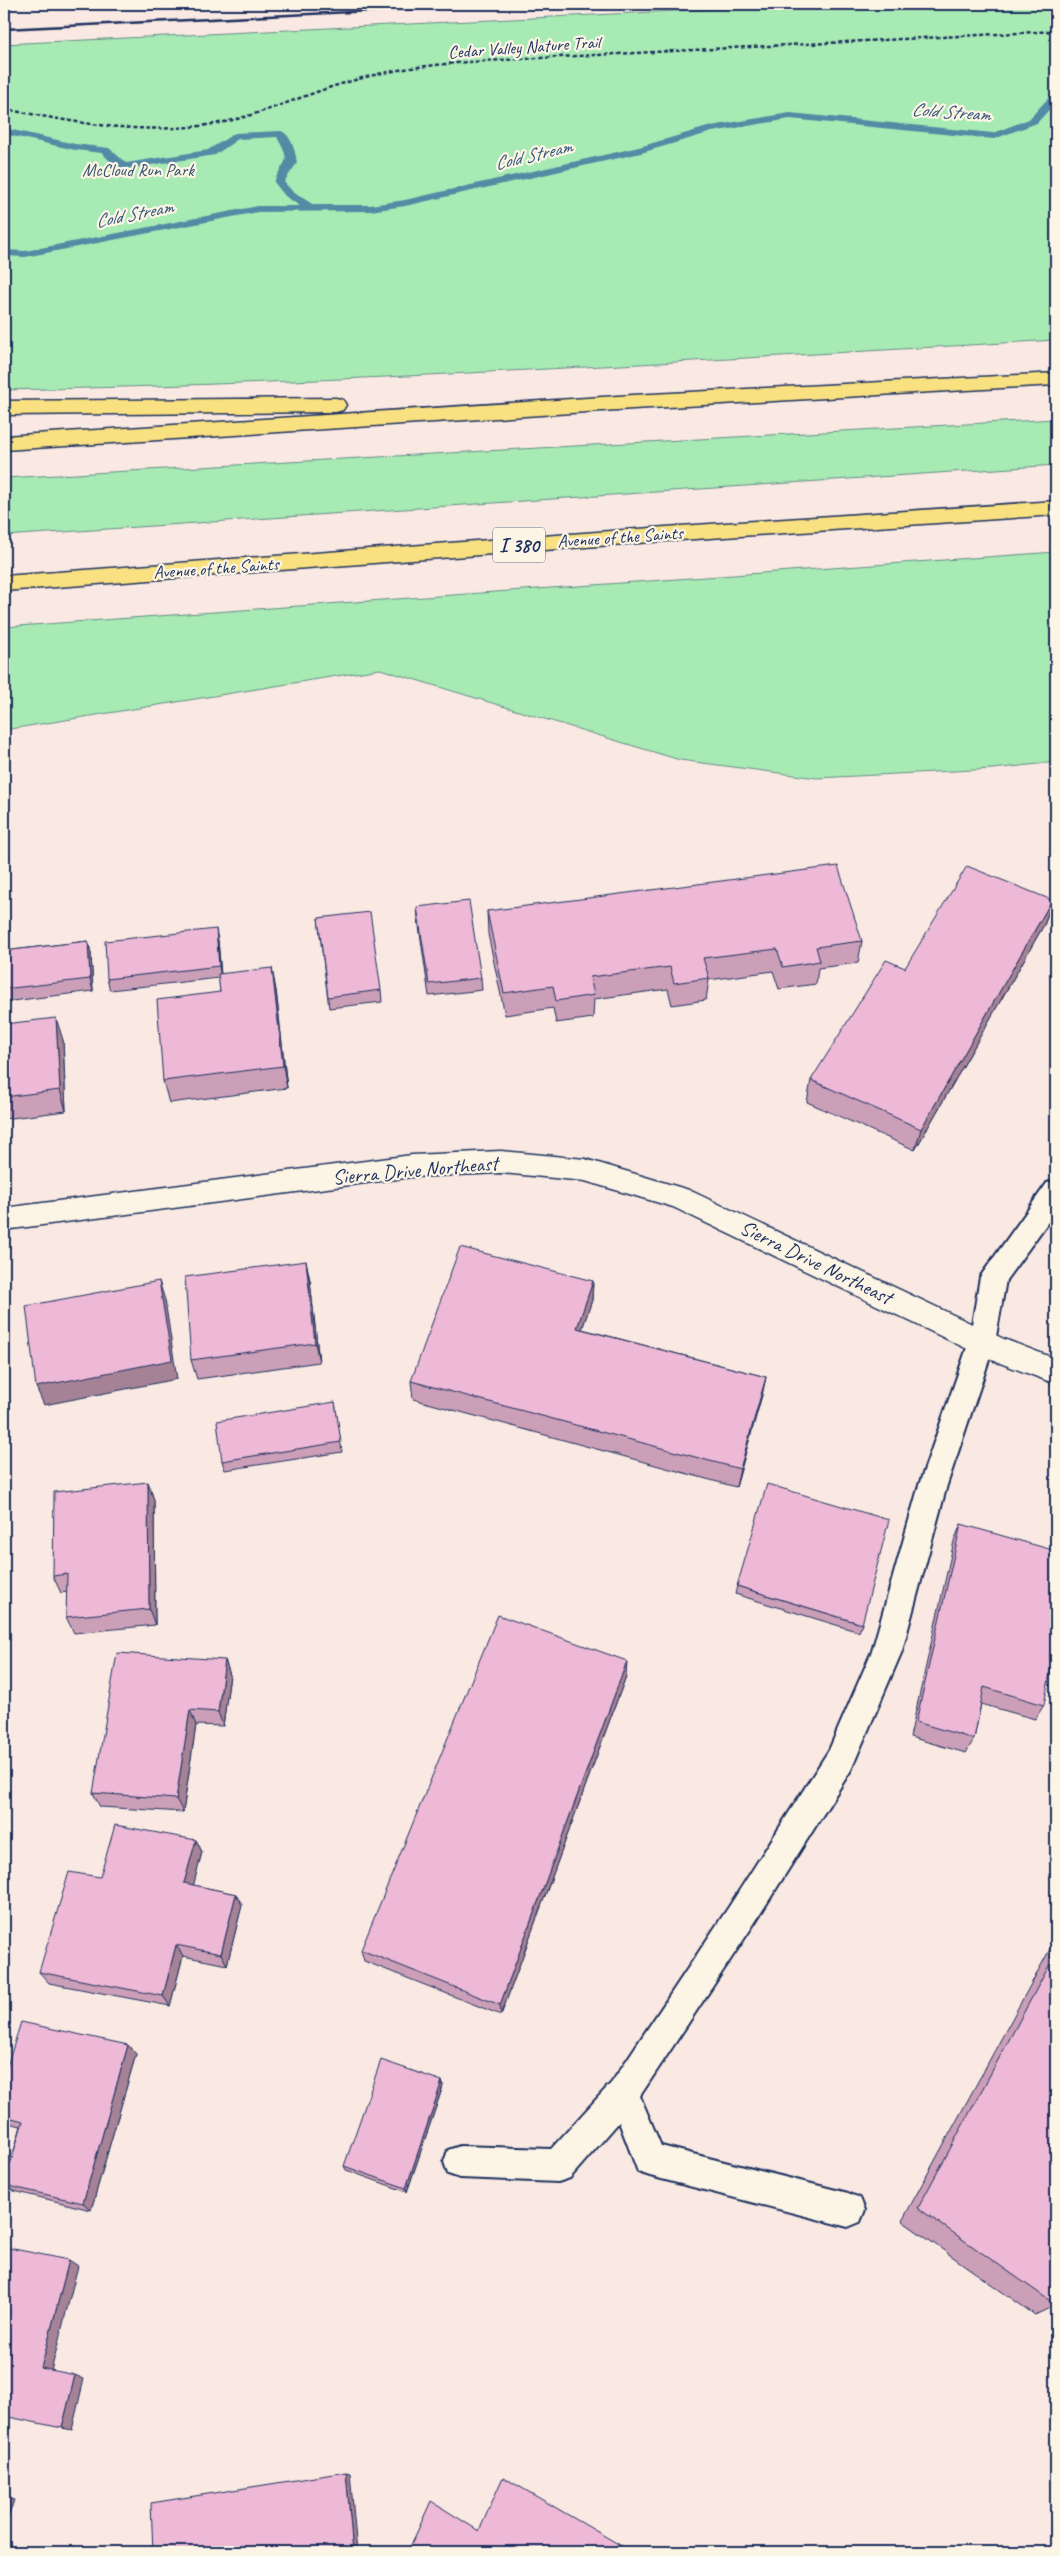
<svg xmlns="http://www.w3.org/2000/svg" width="1060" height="2556" font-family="Caveat,sans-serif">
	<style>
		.green { fill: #a8eab3; stroke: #628c88 }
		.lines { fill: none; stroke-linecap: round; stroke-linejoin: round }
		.stream { fill: #538ba5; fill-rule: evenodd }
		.service-casing { stroke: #1b2f5e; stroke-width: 4 }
		.minor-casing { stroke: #1b2f5e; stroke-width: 3 }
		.motorway-casing { stroke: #1b2f5e; stroke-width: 3 }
		.path { stroke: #1b2f5e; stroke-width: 2.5; stroke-dasharray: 4 2.5; stroke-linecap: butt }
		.service { fill: #fcf5e5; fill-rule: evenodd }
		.minor { fill: #fcf5e5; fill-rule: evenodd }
		.motorway { fill: #f9e181; fill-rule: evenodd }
		.rail { stroke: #1b2f5e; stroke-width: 2.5 }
		.wall { fill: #cc9fb8; stroke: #1b2f5e }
		.shaded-wall { fill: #a68296; stroke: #1b2f5e }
		.building { fill: #edb9d6; stroke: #1b2f5e }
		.labels { text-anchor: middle; stroke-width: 4.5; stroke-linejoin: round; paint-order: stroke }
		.far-street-label { font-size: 18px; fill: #1b2f5e; stroke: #fcf5e5 }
		.far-park-label { font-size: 18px; fill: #37546f; stroke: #fcf5e5 }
		.far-water-label { font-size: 19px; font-style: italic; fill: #32567c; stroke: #fcf5e5 }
		.shield { fill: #fcf5e5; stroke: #5e6a86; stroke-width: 1 }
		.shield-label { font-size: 20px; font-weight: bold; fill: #1b2f5e }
		.street-label { font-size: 21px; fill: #1b2f5e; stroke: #fcf5e5 }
	</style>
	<rect width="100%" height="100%" fill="#f9e9e2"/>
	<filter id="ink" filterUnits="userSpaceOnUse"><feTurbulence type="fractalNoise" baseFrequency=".02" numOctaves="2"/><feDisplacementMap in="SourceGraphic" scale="10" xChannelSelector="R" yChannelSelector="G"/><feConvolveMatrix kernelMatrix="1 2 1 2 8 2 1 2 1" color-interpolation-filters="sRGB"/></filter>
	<g filter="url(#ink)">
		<!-- green -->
		<path class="green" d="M816,4H1056V340C706,360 355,383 4,390V44Z
			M1056,419V465L4,536V478Z
			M1056,552V762L993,769L817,778L680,760L380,669L4,730V627Z"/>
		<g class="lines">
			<!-- stream -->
			<path class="stream" d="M1056,93V102L1037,123L994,139L790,119L712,132L641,153L405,206L370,211L258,212L25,257L4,256V250L25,251L258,206H300L285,196L274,182C285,157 292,165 277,137L238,139L215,155L125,169L115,166L102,153L75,150L4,134V128L75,144L109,148L126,163L208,150L235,133L281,131C291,134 296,153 297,163L284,182L293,192L314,205H370L405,200L639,147L711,126L790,113L993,133L1029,119L1052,94Z"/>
			<defs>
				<path id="service" d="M1056,1180V1211L1006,1280L995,1342L947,1485L902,1651L851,1770L752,1927L640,2096L661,2146L848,2193L860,2198L865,2210L860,2222L848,2227L650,2176L638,2172L619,2122L570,2178L558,2182L460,2178L448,2174L444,2162L448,2150L460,2146L551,2149L612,2082L730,1905L829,1750L872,1651L919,1485L969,1342L980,1277L1047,1183Z"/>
				<path id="minor" d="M501,1151L585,1159L689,1190L1004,1339L1056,1359V1384L984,1357L673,1207L585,1181L501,1173L412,1177L4,1230V1208L412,1155Z"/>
				<path id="motorway" d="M1056,373V385L633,409L4,450V436L633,395Z
					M336,398L343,400L346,405L343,410L336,412L4,415V401Z
					M1056,501V515L665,541L4,591V576L665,527Z"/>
			</defs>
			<!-- service casing -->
			<use href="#service" class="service-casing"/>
			<!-- minor casing -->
			<use href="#minor" class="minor-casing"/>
			<!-- motorway casing -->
			<use href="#motorway" class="motorway-casing"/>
			<!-- path -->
			<path class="path" d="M4,109C74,122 135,135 207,125C258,118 305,93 355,80C403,66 452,63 501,60L1056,31"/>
			<!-- service -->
			<use href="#service" class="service"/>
			<!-- minor -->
			<use href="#minor" class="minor"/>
			<!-- motorway -->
			<use href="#motorway" class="motorway"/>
			<!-- rail -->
			<path class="rail" d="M4,29L515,4"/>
		</g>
		<!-- wall -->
		<path class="wall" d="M1052,900L1045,923L915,1150L807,1102L811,1080L905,968Z
			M417,907L481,978L482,990L429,996L418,919Z
			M487,911L862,941L858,963L818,968L816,984L779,989L773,971L709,980L706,1000L672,1005L668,989L594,999L593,1018L556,1023L553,1008L505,1015L488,934Z
			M318,918L381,990L382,1002L329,1008Z
			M218,940L221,974L276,990L287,1088L169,1103L163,1081L220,992L219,978L110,990L107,979Z
			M88,941L91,953L93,991L4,1002V951Z
			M4,1024L63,1040L66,1111L4,1119Z
			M306,1261L310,1281L319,1362L197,1379L191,1360Z
			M593,1281L592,1300L582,1329L766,1377L762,1395L736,1487L413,1399L411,1381Z
			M335,1402L342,1452L225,1470L222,1461Z
			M148,1482L154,1500L155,1625L74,1633L66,1617L67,1592L61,1593L53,1576Z
			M961,1524L1044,1705L1035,1719L981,1704L974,1739L966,1753L910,1737L954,1541Z
			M737,1586L862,1624L859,1632L735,1594Z
			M225,1660L230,1675L223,1726L196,1725L183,1812L100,1807L93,1793Z
			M626,1676L501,2015L364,1961L361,1950Z
			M196,1840L202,1852L193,1885L236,1894L242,1905L227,1965L183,1956L170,2006L49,1983L39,1972L100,1877Z
			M1056,1938V2305L1035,2315L902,2221Z
			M136,2054L91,2210L14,2191L4,2185L21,2126L4,2122V2076Z
			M442,2081L443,2086L407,2192L346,2170L344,2166Z"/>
		<!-- shaded-wall -->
		<path class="shaded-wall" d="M1052,900L1045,923L915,1150L921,1129Z
			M216,929L218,940L221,978L219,966Z
			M88,941L91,953L93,991L90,979Z
			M272,968L276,990L287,1088L283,1066Z
			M56,1018L63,1040L66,1111L60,1090Z
			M306,1261L310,1281L319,1362L315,1343Z
			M159,1281L165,1300L177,1379L44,1405L36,1387Z
			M593,1281L592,1300L576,1347L577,1328Z
			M4,1376L6,1408L4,1409Z
			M766,1377L762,1395L736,1487L740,1469Z
			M148,1482L154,1500L155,1625L149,1609Z
			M225,1660L230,1675L223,1726L218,1712Z
			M627,1661L626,1676L501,2015L500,2005Z
			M190,1710L196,1725L183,1812L176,1799Z
			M196,1840L202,1852L191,1895L184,1883Z
			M236,1894L242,1905L227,1965L221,1954Z
			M176,1945L183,1956L170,2006L163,1996Z
			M128,2045L136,2054L91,2210L83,2203Z
			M442,2081L443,2086L407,2192L406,2188Z
			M69,2260L78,2266L51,2371L41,2368Z
			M75,2375L84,2379L72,2430L62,2428Z
			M346,2472L350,2473L357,2552H353Z
			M4,2497L14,2500L4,2530Z"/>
		<!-- building -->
		<path class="building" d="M838,866L862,941L816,947L820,961L783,967L777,949L703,958L709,978L674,983L670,967L590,977L594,995L556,1001L553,986L504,993L487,911Z
			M967,866L1052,900L921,1129L811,1080L886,960L905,968Z
			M469,901L481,978L429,984L417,907Z
			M370,912L381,990L328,997L318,918Z
			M216,929L219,966L107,979L105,941Z
			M88,941L90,979L4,989V951Z
			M272,968L283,1066L163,1081L157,1000L220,992L218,974Z
			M56,1018L60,1090L4,1097V1024Z
			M460,1247L593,1281L577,1328L766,1377L740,1469L411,1381Z
			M306,1261L315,1343L191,1360L185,1277Z
			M159,1281L172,1360L36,1387L26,1306Z
			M335,1402L341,1442L222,1461L217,1421Z
			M148,1482L149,1609L66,1617L67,1574L53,1576L54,1492Z
			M767,1484L889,1520L862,1624L737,1586Z
			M961,1524L1056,1551V1642L1044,1705L984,1687L974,1739L916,1722Z
			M498,1615L627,1661L500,2005L361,1950Z
			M117,1653L225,1660L218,1712L190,1710L176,1799L93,1793Z
			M115,1825L196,1840L184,1883L236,1894L221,1954L176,1945L163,1996L39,1972L69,1872L100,1877Z
			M1056,1953V2305L918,2208Z
			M21,2022L128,2045L83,2203L4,2185L23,2121L4,2116V2076Z
			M381,2060L442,2081L406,2188L344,2166Z
			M4,2247L69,2260L41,2368L75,2375L62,2428L4,2416Z
			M346,2472L353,2552H153L151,2503Z
			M503,2477L632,2552H408L431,2501L479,2531Z"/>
	</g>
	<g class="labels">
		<!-- far-street labels -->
		<g class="far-street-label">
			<text transform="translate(524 47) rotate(-4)" y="6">Cedar Valley Nature Trail</text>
			<text transform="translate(620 537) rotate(-4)" y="6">Avenue of the Saints</text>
			<text transform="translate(216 568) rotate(-4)" y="6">Avenue of the Saints</text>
		</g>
		<!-- far-park labels -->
		<g class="far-park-label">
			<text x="138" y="176">McCloud Run Park</text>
		</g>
		<!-- far-water labels -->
		<g class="far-water-label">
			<text transform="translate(951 111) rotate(4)" y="7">Cold Stream</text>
			<text transform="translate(533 154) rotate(-13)" y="7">Cold Stream</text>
			<text transform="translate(134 213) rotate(-11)" y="7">Cold Stream</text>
		</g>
		<!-- shield labels -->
		<rect class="shield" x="493" y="527.5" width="52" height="35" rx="4"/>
		<g class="shield-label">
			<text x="519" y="552">I 380</text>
		</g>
		<!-- street labels -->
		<g class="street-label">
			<text transform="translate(415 1170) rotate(-5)" y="7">Sierra Drive Northeast</text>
			<text transform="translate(816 1262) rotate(26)" y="7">Sierra Drive Northeast</text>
		</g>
	</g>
	<!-- margin -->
	<rect width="1060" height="2556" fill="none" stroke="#fcf5e5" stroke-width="20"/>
	<rect x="10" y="10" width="1040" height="2536" fill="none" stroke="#1b2f5e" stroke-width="2" filter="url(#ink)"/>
</svg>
